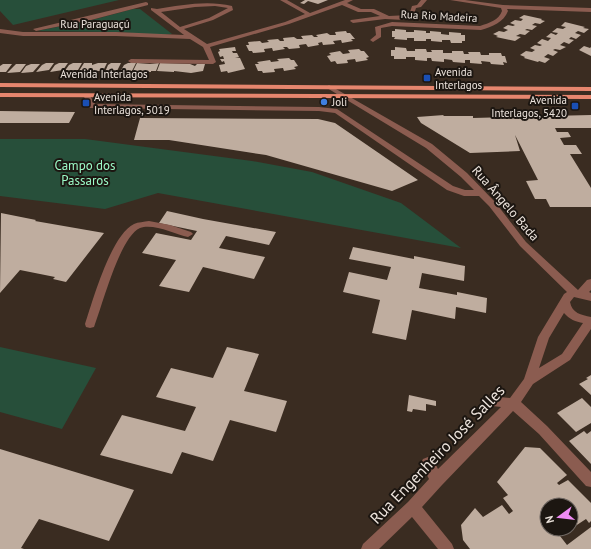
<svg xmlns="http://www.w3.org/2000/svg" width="591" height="549" font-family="'PT Sans',sans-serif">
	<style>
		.green { fill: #274f3a }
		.building { fill: #bfad9f; fill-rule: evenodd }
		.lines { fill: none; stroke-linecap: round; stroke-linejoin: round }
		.minor { fill: #8b5c50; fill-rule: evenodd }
		.major { fill: #e6866e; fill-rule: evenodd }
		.transit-dot { fill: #1a4fb4; stroke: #1c1611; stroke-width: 1.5 }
		.shop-dot { fill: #3f7fe0; stroke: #1c1611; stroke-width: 1.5 }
		.labels { text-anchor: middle; stroke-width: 4; stroke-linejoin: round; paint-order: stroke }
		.far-street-label { font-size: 11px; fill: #ede4dd; stroke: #1c1611 }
		.far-poi-label { font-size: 11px; fill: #ede4dd; stroke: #1c1611; text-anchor: start }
		.park-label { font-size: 13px; fill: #9cfbc8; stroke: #1c1611 }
		.street-label { font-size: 13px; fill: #ede4dd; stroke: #1c1611 }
		.near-street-label { font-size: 16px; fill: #ede4dd; stroke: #1c1611 }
	</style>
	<rect width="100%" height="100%" fill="#3a2c21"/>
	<!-- green -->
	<path class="green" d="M0,0H119L13,25L0,11Z
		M133,9H140L172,34L162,35L117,32L37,31L92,20Z
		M0,139H85L252,161L312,172L401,203L461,248L158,193L105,209L0,196Z
		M0,347L96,368L62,429L0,412Z"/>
	<!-- building -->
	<path class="building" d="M305,0H328L318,4L308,1L304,4L300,3Z
		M524,15L542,19L541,20L545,21L540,24L535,23L532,25L537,26L532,30L527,29L525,30L530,31L525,35L520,34L516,36L521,37L515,41L496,37L498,36L493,34L499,31L504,32L508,30L503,28L508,25L513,26L515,25L510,23L515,20L521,21L523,19L519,18Z
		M565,22L585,27L583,28L589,29L584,33L578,31L575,33L581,35L576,39L571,37L569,39L574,40L569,44L564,42L560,45L566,47L560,50L555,49L553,50L558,52L553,56L548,54L544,57L550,59L545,63L539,61L538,62L524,58L525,57L520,55L526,51L532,52L535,50L530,48L535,45L540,46L542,45L537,43L542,39L548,41L551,38L546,37L551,33L556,35L558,33L552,32L557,28L563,29L566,27L561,26Z
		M395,29L406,30V32H414V30L426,31V33H430V31L441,32V34L449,35V32L461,33V35H465V41H462V43H451L450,40H442V42L431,41V39H426V41H414V38H407V40L394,39L395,37H392V31H395Z
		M346,31L347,33H350L355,39H351L353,41L342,43L341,40L333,41L335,44L323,45L322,42L318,43L319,45L308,47L306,44L299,45L300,48L289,49L287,47H283L285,49L273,51L272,48L264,49L265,52L253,53L252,51H249L246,45H249L248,42L260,41L262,43L269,42L267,40L278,39L280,41H284L283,38L294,37L297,39H303L301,36L312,35L314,37H318L316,35L327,33L330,35H336L335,32Z
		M584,46L590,48L591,47V56L579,50Z
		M235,47L236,51H232L233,53H237L239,57H235L240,58L245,69L228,73L227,71L221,72L219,65L225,64L224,61L222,62L220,59H224L223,56L220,57L218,52L220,51L219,49Z
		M395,47L406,48L407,51H415V49H426L427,52H432L431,50H443V53H452V51H463L464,54H469L468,52H480L481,55H489V53H501L502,56H505L507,63L503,62L504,65L491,64L490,62L481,61L482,64L470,63V60H465V63L453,62L452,60L444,59V62L432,61L431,58H427V61L415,60V57H406V59H394V56H391V50H395Z
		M359,49L361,51H364L369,57L366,58L368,60L356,62L355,59L347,60L348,63L337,64L335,61L331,62L327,56L331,55L329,53L340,51L343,54L350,53L348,50Z
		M289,58L291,60H294L298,66L294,67L296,69L284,71L283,68L274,69L275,72L263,73L262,71H258L255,64H259L257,62L270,60L271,62L279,61L277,59Z
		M46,63H54L49,70L36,72L42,65Z
		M59,63H68L63,70L50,72L55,65Z
		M73,63H82L78,70L64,72L69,65Z
		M84,63H92V65L98,63H107L103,71H79Z
		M111,63H121L117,71L105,72L108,65Z
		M128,63H136L132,71L120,72L124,65Z
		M137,63L150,64L159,63L156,71H151V72L133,71Z
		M160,63L190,64L195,66L197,64H205L203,71L191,73L174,71V72L157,71Z
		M3,64H12L6,72H0V66Z
		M16,64H26L20,72L7,73Z
		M31,64H40L33,72L21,73L26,66Z
		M0,111L75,112L69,123H0Z
		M444,115L443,116H473V118L591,115V128H555L557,132H568L571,137L560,138L564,145H576L582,154H570L591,188V207H550L546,199H535L526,181L538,180L515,135L520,151L470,153L421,123L417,117Z
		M140,118L318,119L335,123L418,180L392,191L266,155L169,140H134Z
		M167,211L203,219L276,232L269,245L226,236L219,248L265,257L254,279L203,267L189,292L159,286L176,260L142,253L156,233L191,240L197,231L159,223Z
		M1,213L36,220L35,221L104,233L66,282L53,279L55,277L20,270L0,293Z
		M353,247L414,259V256L465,266L464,281L422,273L419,288L457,295V292L487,298L486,313L456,307L455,319L412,310L406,340L372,333L380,300L343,292L349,272L387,280L391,267L349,259Z
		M227,347L259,354L244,391L287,401L276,432L230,420L213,461L182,452L172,474L100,455L122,415L185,431L196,407L156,397L171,368L213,378Z
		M591,375V395L579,384L588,379L586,378Z
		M409,395L436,401V406L426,404V411L413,409L412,412L407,411Z
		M582,398L591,407V423L576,432L557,413Z
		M584,431L587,434L591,431V464L569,441Z
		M525,447L540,448L567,475L557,483L559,485L568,480L591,503V521L589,523L586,519L560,536L567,545L591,527V549H470L463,540L461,525L475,508L483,517L502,505L509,514L513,511L503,498L508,495L497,482ZM547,505H571V529H547Z
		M0,449L134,490L109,541L39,519L21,548L24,549H0Z"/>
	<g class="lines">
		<!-- minor -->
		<path class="minor" d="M280,0H287L310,13L345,0H353L347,3L361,9H374L389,16L409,15L412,6L417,5L421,0H427L421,7L416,8L413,17L404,20L385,19L353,23L350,21L351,20L380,16L371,12H358L342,5L289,24L210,47L216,62L213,64L131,63L128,61L131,59L209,60L203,47L190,39L116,36H23L0,33V29L23,32H116L184,35L151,10V8L157,9C181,5 208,0 232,6L233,10L213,20L184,29L207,44L285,22L305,14ZM215,6L228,8L209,18L180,27L161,12L195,7Z
			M450,0H465L503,5L591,8V12L507,9L508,11C504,22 492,27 481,30L392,26L381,28V37L373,42L370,40L376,35L375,27L392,22L480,26C489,23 499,20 502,11L501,8Z
			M146,2L148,3V5L91,20L36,31L33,29Z
			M329,85L432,144L467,173L495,202L526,242L578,290L587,280L591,279V290L589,292L591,293V301L574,297L570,302C572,313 581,315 591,317V329L570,360L533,384L521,402L547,426L591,472V487L586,486L539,434L513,411L442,485L422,507L452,544L454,549H438L412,517L379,549H361L363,544L408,502L429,479L421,463L423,459L428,457L433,459L438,469L501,407L484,405L482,401L484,397L488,396L510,398L524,379L538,337L564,294L567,292L520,246L489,206L479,196H464L447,190L335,113L319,111L93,108H90L83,95L89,94L95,104L319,107L337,109L453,186L465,190H474L461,177L426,148L327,88L326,87ZM564,313C569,319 576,322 583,323L562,354L539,368L549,338Z
			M149,221L170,225L191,232L193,234L188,237C175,234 153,223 140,228C120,237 103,303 95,324L94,327L90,328L86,327L85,324C93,300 111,235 134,224C138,222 144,222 149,221Z"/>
		<!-- major -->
		<path class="major" d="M0,83L591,87V91L0,87Z
			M0,93L591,95V99L0,97Z"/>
	</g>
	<!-- markers -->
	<g class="transit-dot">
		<rect x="423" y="74" width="8" height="8" rx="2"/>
		<rect x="82" y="99" width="8" height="8" rx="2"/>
		<rect x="571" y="102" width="8" height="8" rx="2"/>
	</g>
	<circle class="shop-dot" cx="324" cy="102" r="4"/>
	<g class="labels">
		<!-- far-street labels -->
		<g class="far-street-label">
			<text transform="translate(439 16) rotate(3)" y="4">Rua Rio Madeira</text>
			<text x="95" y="28">Rua Paraguaçú</text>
			<text x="104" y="78">Avenida Interlagos</text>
		</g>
		<!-- far-poi labels -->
		<g class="far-poi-label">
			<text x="435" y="76">Avenida<tspan x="435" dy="13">Interlagos</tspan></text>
			<text x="94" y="101">Avenida<tspan x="94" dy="13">Interlagos, 5019</tspan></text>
			<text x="567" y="104" text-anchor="end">Avenida<tspan x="567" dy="13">Interlagos, 5420</tspan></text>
			<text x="332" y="106">Joli</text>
		</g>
		<!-- park labels -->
		<g class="park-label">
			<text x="85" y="170">Campo dos<tspan x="85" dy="15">Passaros</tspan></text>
		</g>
		<!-- street labels -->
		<g class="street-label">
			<text transform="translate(506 203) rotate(49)" y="5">Rua Ângelo Bada</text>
		</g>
		<!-- near-street labels -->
		<g class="near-street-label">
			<text transform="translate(437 454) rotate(-46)" y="6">Rua Engenheiro José Salles</text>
		</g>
	</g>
	<!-- north arrow -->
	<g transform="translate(559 517) rotate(255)"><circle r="19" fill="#1c1611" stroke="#706863"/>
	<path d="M0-3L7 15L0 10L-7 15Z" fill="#f08bf5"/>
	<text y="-6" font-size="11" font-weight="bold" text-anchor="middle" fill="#ede4dd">N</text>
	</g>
</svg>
